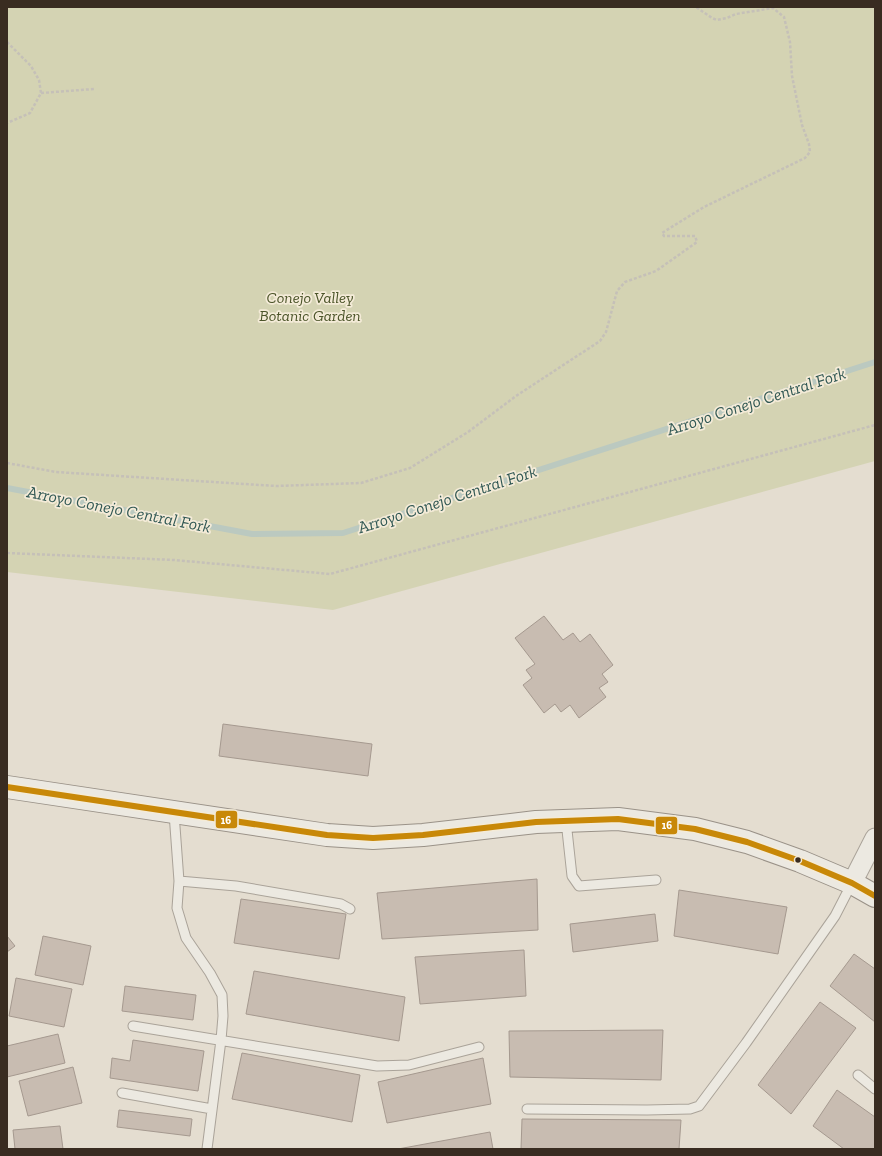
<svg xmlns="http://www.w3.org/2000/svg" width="882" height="1156" font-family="'Zilla Slab',serif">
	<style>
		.green { fill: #d4d3b3 }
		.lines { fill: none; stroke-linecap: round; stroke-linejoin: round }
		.stream { stroke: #bbc9c0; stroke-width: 6 }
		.building { fill: #c8bcb1; stroke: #a5998f }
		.lane-casing { stroke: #aaa399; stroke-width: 11 }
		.street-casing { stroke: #aaa399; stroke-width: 21 }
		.secondary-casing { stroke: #9a9288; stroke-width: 24 }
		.path { stroke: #c5c0b8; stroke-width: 2.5; stroke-dasharray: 3 2; stroke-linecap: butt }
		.lane { stroke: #ece9e1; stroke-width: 9 }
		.street { stroke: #ece9e1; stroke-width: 19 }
		.secondary { stroke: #ece9e1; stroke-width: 22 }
		.bus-1-casing { stroke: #f4ebd8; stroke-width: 9 }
		.bus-1 { stroke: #c88808; stroke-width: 6 }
		.bus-dot { fill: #392c21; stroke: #f4ebd8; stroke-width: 1.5 }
		.labels { text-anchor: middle; stroke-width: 3.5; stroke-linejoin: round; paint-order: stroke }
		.park-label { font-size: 16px; font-style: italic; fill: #4b5429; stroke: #f4ebd8 }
		.water-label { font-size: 17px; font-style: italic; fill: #315854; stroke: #f4ebd8 }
		.line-badge { stroke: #f4ebd8; stroke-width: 1.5 }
		.badge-label { font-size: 11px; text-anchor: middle; font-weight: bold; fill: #fff }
	</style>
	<rect width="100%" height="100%" fill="#e4ddd0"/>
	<!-- green -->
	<path class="green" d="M7,7H875V461L333,610L7,572Z"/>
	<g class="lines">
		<!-- stream -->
		<path class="stream" d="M7,488L252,534L343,533L875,362"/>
	</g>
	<!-- building -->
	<path class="building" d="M544,616L563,640L573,633L580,642L590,634L613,665L602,674L608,682L599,688L606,697L579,718L570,705L561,712L555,704L544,713L523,685L532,678L526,670L535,664L515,638Z
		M223,724L372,744L368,776L219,756Z
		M537,879L538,930L382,939L377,893Z
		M679,890L787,907L778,954L674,936Z
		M241,899L346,914L339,959L234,943Z
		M655,914L658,941L573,952L570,924Z
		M7,936L15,946L7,952Z
		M43,936L91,946L83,985L35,975Z
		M524,950L526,996L420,1004L415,957Z
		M854,954L875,969V1022L830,986Z
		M254,971L405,997L399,1041L246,1014Z
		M16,978L72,989L64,1027L9,1016Z
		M125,986L196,995L193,1020L122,1011Z
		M820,1002L856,1028L791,1114L758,1085Z
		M663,1030L661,1080L510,1077L509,1031Z
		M58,1034L65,1063L7,1077V1046Z
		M133,1040L204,1051L198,1091L110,1078L112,1058L130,1061Z
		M242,1053L360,1075L352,1122L232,1099Z
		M483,1058L491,1104L387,1123L378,1082Z
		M73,1067L82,1103L28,1116L19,1081Z
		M837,1090L875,1117V1149H844L813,1126Z
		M119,1110L192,1119L190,1136L117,1127Z
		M522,1119L681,1120L679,1149H521Z
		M60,1126L63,1149H15L13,1130Z
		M490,1132L493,1149H398Z"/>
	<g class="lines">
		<defs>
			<path id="lane" d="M174,813L179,881L177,908L186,938L210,973L222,995L223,1016L221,1040L207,1149
				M566,821L572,876L579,886L656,880
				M179,881L236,886L341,904L350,909
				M133,1026L377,1066L409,1065L479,1047
				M858,1075L875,1089
				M122,1093L212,1109
				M527,1109L647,1110L690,1109L699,1106L746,1043L835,916L852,883"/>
			<path id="street" d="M852,883L875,838"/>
			<path id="secondary" d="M7,787L327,835L373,838L423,835L536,822L618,819L695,829L747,842L800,861L852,883L875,896"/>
		</defs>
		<!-- lane casing -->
		<use href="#lane" class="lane-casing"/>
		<!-- street casing -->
		<use href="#street" class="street-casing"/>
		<!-- secondary casing -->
		<use href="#secondary" class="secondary-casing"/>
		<!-- path -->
		<path class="path" d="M7,42L31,66L39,80L41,93L30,113L7,123
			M41,93L94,89
			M7,463L56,472L276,486L361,483L410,468L468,432L516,396L600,341L606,332L617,291L625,282L656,271L697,242L695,236H664L662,233L704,207L805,158L810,152L809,144L802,125L792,76L790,42L784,17L773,8L736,14L727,18L717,20L712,18L696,7
			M7,553L174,560L330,574L875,425"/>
		<!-- lane -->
		<use href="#lane" class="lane"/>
		<!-- street -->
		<use href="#street" class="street"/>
		<!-- secondary -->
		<use href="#secondary" class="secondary"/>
		<defs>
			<path id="bus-1" d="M7,787L327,835L373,838L423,835L536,822L618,819L695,829L747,842L800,861L852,883L875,896"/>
		</defs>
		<!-- bus-1 casing -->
		<use href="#bus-1" class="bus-1-casing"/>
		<!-- bus-1 -->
		<use href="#bus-1" class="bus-1"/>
	</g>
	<!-- markers -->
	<circle class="bus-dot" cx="798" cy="860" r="3.5"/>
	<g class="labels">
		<!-- park labels -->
		<g class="park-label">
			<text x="310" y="303">Conejo Valley<tspan x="310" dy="18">Botanic Garden</tspan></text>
		</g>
		<!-- water labels -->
		<g class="water-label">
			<text transform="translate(756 401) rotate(-18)" y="6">Arroyo Conejo Central Fork</text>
			<text transform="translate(447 499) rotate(-18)" y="6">Arroyo Conejo Central Fork</text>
			<text transform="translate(119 509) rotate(11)" y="6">Arroyo Conejo Central Fork</text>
		</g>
	</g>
	<g class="line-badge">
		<rect x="215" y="810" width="23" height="19" rx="4" fill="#c88808"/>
		<rect x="655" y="816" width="23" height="19" rx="4" fill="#c88808"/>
	</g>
	<g class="badge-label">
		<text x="226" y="824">16</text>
		<text x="667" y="829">16</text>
	</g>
	<!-- border -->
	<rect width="882" height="1156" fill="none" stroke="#392c21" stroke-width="16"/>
</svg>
